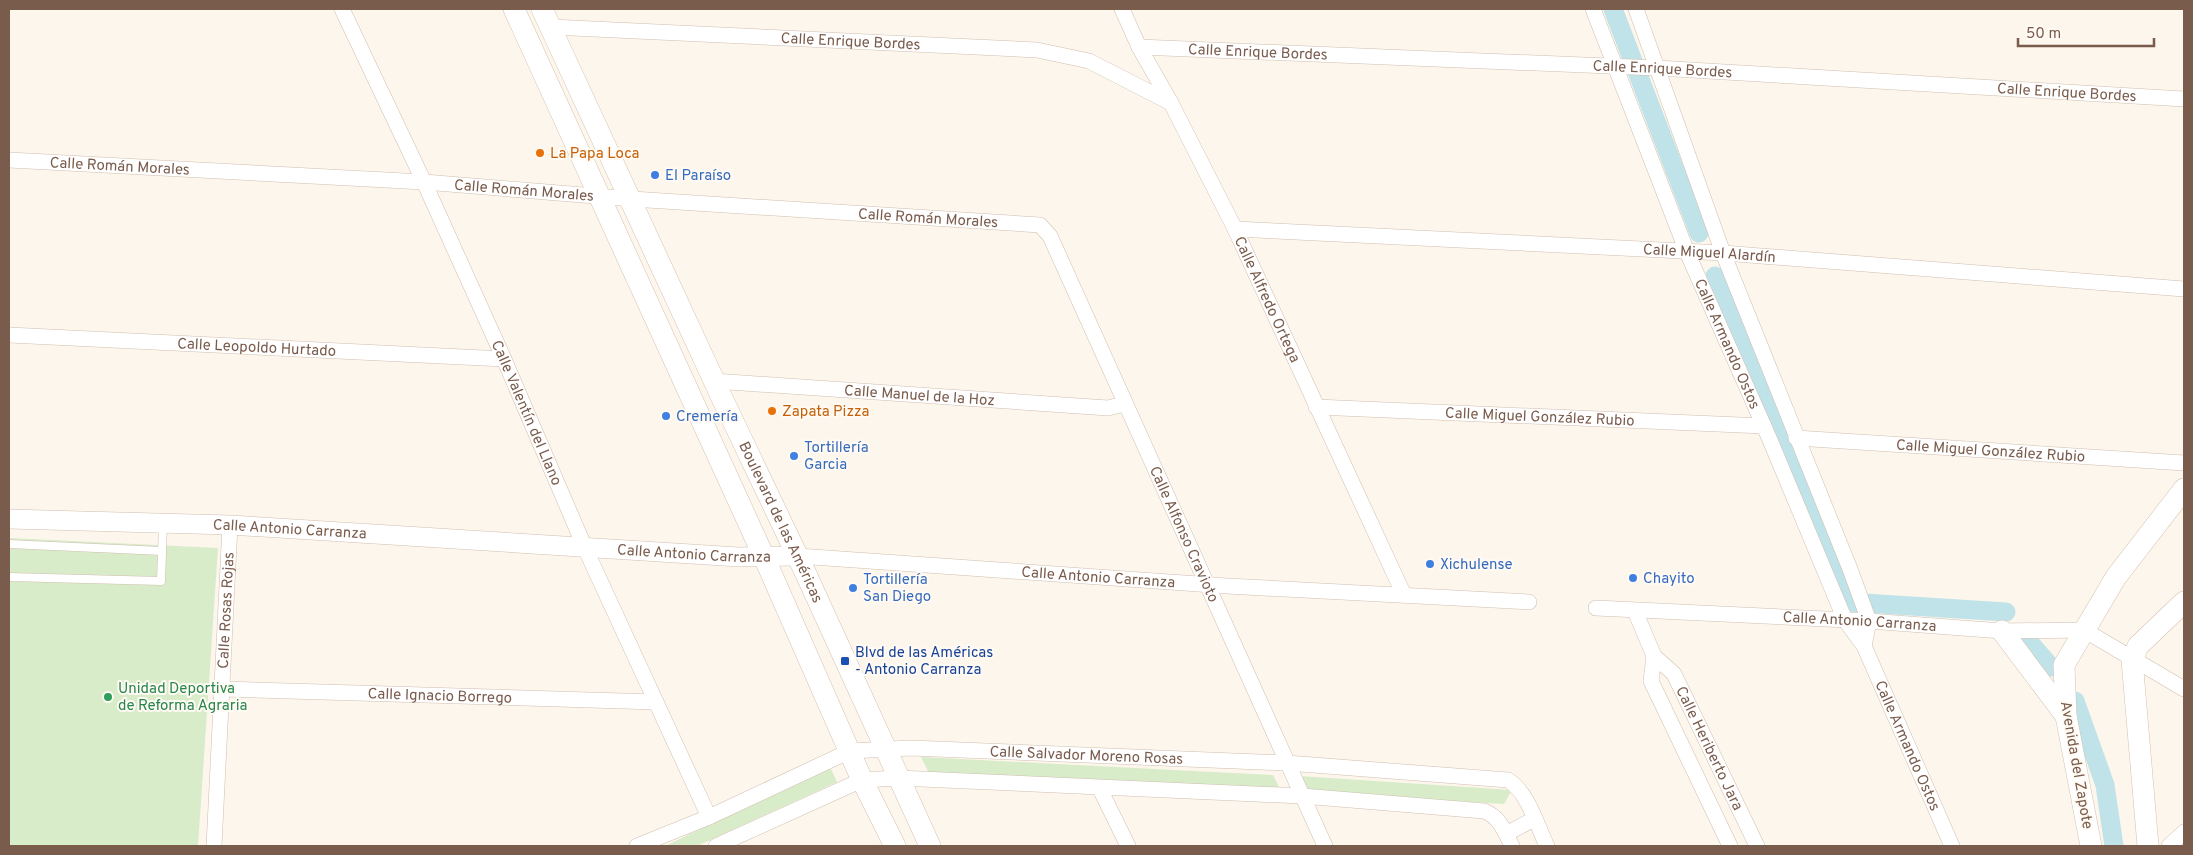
<svg xmlns="http://www.w3.org/2000/svg" width="2193" height="855" font-family="Overpass,sans-serif">
	<style>
		.green { fill: #d8ecc9 }
		.lines { fill: none; stroke-linecap: round; stroke-linejoin: round }
		.canal { stroke: #bfe3e8; stroke-width: 19 }
		.service-casing { stroke: #d1beb0; stroke-width: 9 }
		.minor-casing { stroke: #d1beb0; stroke-width: 16 }
		.tertiary-casing { stroke: #d1beb0; stroke-width: 20 }
		.secondary-casing { stroke: #d6c0b0; stroke-width: 22 }
		.service { stroke: #fff; stroke-width: 8 }
		.minor { stroke: #fff; stroke-width: 15 }
		.tertiary { stroke: #fff; stroke-width: 19 }
		.secondary { stroke: #fff; stroke-width: 21 }
		.food-dot { fill: #e8710a; stroke: #fffaf3; stroke-width: 2 }
		.shop-dot { fill: #3f7fe0; stroke: #fffaf3; stroke-width: 2 }
		.transit-dot { fill: #1a4fb4; stroke: #fffaf3; stroke-width: 2 }
		.leisure-dot { fill: #2e9e5b; stroke: #fffaf3; stroke-width: 2 }
		.labels { text-anchor: middle; stroke-width: 4; stroke-linejoin: round; paint-order: stroke }
		.street-label { font-size: 15px; fill: #7a5c4d; stroke: #fffaf3 }
		.food-label { font-size: 15px; fill: #c56008; stroke: #fffaf3; text-anchor: start }
		.shop-label { font-size: 15px; fill: #366cbe; stroke: #fffaf3; text-anchor: start }
		.transit-label { font-size: 15px; fill: #164399; stroke: #fffaf3; text-anchor: start }
		.leisure-label { font-size: 15px; fill: #27864d; stroke: #fffaf3; text-anchor: start }
	</style>
	<rect width="100%" height="100%" fill="#fdf6ec"/>
	<!-- green -->
	<path class="green" d="M9,538L218,548L198,846H9Z
		M921,757L1273,775L1281,791L930,775Z
		M830,767L837,782L697,846H665Z
		M1299,776L1512,790L1504,804L1305,792Z"/>
	<g class="lines">
		<!-- canal -->
		<path class="canal" d="M1613,9L1699,233
			M1715,276L1848,602L2006,612
			M2030,643L2051,667
			M2075,701L2105,785L2114,846"/>
		<defs>
			<path id="service" d="M9,544L162,551
				M9,577L161,581L163,524"/>
			<g id="minor">
				<path id="s1" d="M342,9L424,182L504,359L585,548L709,817"/>
				<path id="s2" d="M1122,9L1139,47L1171,103L1235,229L1404,595"/>
				<path id="s3" d="M1593,9L1687,252L1770,440L1845,620L1864,646L1952,846"/>
				<path d="M1636,9L1723,253L1850,569L1869,621L1864,646"/>
				<path id="s4" d="M551,27L1037,50L1089,61L1171,103"/>
				<path id="s5" d="M1139,47L1657,68L2184,99"/>
				<path id="s6" d="M9,160L424,182L632,199L1040,225L1050,236L1325,846"/>
				<path id="s7" d="M1235,229L1723,253L2184,289"/>
				<path id="s8" d="M9,335L504,359"/>
				<path id="s9" d="M714,381L1108,408L1124,404"/>
				<path id="s10" d="M1316,407L1764,426"/>
				<path id="s11" d="M1796,438L2184,463"/>
				<path id="s12" d="M798,556L1227,586L1529,602"/>
				<path id="s13" d="M1596,608L1869,621L2002,631L2084,630L2184,689"/>
				<path id="s14" d="M1635,611L1654,656L1674,674L1757,846"/>
				<path d="M1654,656L1651,681L1730,846"/>
				<path id="s15" d="M224,689L656,702"/>
				<path d="M1100,789L1128,846"/>
				<path d="M1506,834L1534,819"/>
				<path id="s16" d="M214,846L230,525"/>
				<path id="s17" d="M637,846L709,817L850,751L911,748L1287,763L1508,780C1528,792 1537,826 1547,846"/>
				<path d="M716,846L862,780L898,778L1302,796L1484,811C1500,817 1505,832 1512,846"/>
				<path d="M2169,846L2184,832"/>
			</g>
			<g id="tertiary">
				<path id="s18" d="M9,519L230,525L739,557L798,556"/>
			</g>
			<g id="secondary">
				<path d="M514,9L764,557L862,780L895,846"/>
				<path id="s19" d="M542,9L722,398L806,574L930,846"/>
				<path d="M2002,631L2066,716"/>
				<path d="M2091,846L2066,716L2064,665L2116,577L2184,489"/>
				<path d="M2148,846L2132,660L2138,646L2184,602"/>
			</g>
		</defs>
		<!-- service casing -->
		<use href="#service" class="service-casing"/>
		<!-- minor casing -->
		<use href="#minor" class="minor-casing"/>
		<!-- tertiary casing -->
		<use href="#tertiary" class="tertiary-casing"/>
		<!-- secondary casing -->
		<use href="#secondary" class="secondary-casing"/>
		<!-- service -->
		<use href="#service" class="service"/>
		<!-- minor -->
		<use href="#minor" class="minor"/>
		<!-- tertiary -->
		<use href="#tertiary" class="tertiary"/>
		<!-- secondary -->
		<use href="#secondary" class="secondary"/>
	</g>
	<!-- markers -->
	<g class="food-dot">
		<circle cx="540" cy="153" r="5"/>
		<circle cx="772" cy="411" r="5"/>
	</g>
	<g class="shop-dot">
		<circle cx="655" cy="175" r="5"/>
		<circle cx="666" cy="416" r="5"/>
		<circle cx="794" cy="456" r="5"/>
		<circle cx="1430" cy="564" r="5"/>
		<circle cx="1633" cy="578" r="5"/>
		<circle cx="853" cy="588" r="5"/>
	</g>
	<rect class="transit-dot" x="840" y="656" width="10" height="10" rx="2.5"/>
	<circle class="leisure-dot" cx="108" cy="697" r="5"/>
	<g class="labels">
		<!-- street labels -->
		<g class="street-label">
			<text dy="5" stroke="none"><textPath href="#s4" startOffset="300">Calle Enrique Bordes</textPath></text>
			<text dy="5" stroke="none"><textPath href="#s5" startOffset="119">Calle Enrique Bordes</textPath></text>
			<text dy="5" stroke="none"><textPath href="#s5" startOffset="524">Calle Enrique Bordes</textPath></text>
			<text dy="5" stroke="none"><textPath href="#s5" startOffset="929">Calle Enrique Bordes</textPath></text>
			<text dy="5" stroke="none"><textPath href="#s6" startOffset="111">Calle Román Morales</textPath></text>
			<text dy="5" stroke="none"><textPath href="#s6" startOffset="516">Calle Román Morales</textPath></text>
			<text dy="5" stroke="none"><textPath href="#s6" startOffset="921">Calle Román Morales</textPath></text>
			<text dy="5" stroke="none"><textPath href="#s7" startOffset="475">Calle Miguel Alardín</textPath></text>
			<text dy="5" stroke="none"><textPath href="#s2" startOffset="325">Calle Alfredo Ortega</textPath></text>
			<text dy="5" stroke="none"><textPath href="#s3" startOffset="361">Calle Armando Ostos</textPath></text>
			<text dy="5" stroke="none"><textPath href="#s8" startOffset="248">Calle Leopoldo Hurtado</textPath></text>
			<text dy="5" stroke="none"><textPath href="#s9" startOffset="206">Calle Manuel de la Hoz</textPath></text>
			<text dy="5" stroke="none"><textPath href="#s1" startOffset="444">Calle Valentín del Llano</textPath></text>
			<text dy="5" stroke="none"><textPath href="#s10" startOffset="224">Calle Miguel González Rubio</textPath></text>
			<text dy="5" stroke="none"><textPath href="#s11" startOffset="195">Calle Miguel González Rubio</textPath></text>
			<text dy="5" stroke="none"><textPath href="#s19" startOffset="566">Boulevard de las Américas</textPath></text>
			<text dy="5" stroke="none"><textPath href="#s18" startOffset="281">Calle Antonio Carranza</textPath></text>
			<text dy="5" stroke="none"><textPath href="#s6" startOffset="1375">Calle Alfonso Cravioto</textPath></text>
			<text dy="5" stroke="none"><textPath href="#s18" startOffset="686">Calle Antonio Carranza</textPath></text>
			<text dy="5" stroke="none"><textPath href="#s12" startOffset="301">Calle Antonio Carranza</textPath></text>
			<text dy="5" stroke="none"><textPath href="#s16" startOffset="236">Calle Rosas Rojas</textPath></text>
			<text dy="5" stroke="none"><textPath href="#s13" startOffset="264">Calle Antonio Carranza</textPath></text>
			<text dy="5" stroke="none"><textPath href="#s15" startOffset="216">Calle Ignacio Borrego</textPath></text>
			<text dy="5" stroke="none"><textPath href="#s3" startOffset="802">Calle Armando Ostos</textPath></text>
			<text dy="5" stroke="none"><textPath href="#s14" startOffset="158">Calle Heriberto Jara</textPath></text>
			<text dy="5" stroke="none"><textPath href="#s17" startOffset="470">Calle Salvador Moreno Rosas</textPath></text>
			<text transform="translate(2077 765) rotate(80)" y="5">Avenida del Zapote</text>
		</g>
		<!-- food labels -->
		<g class="food-label">
			<text x="550" y="158">La Papa Loca</text>
			<text x="782" y="416">Zapata Pizza</text>
		</g>
		<!-- shop labels -->
		<g class="shop-label">
			<text x="665" y="180">El Paraíso</text>
			<text x="676" y="421">Cremería</text>
			<text x="804" y="452">Tortillería<tspan x="804" dy="17">Garcia</tspan></text>
			<text x="1440" y="569">Xichulense</text>
			<text x="1643" y="583">Chayito</text>
			<text x="863" y="584">Tortillería<tspan x="863" dy="17">San Diego</tspan></text>
		</g>
		<!-- transit labels -->
		<g class="transit-label">
			<text x="855" y="657">Blvd de las Américas<tspan x="855" dy="17">- Antonio Carranza</tspan></text>
		</g>
		<!-- leisure labels -->
		<g class="leisure-label">
			<text x="118" y="693">Unidad Deportiva<tspan x="118" dy="17">de Reforma Agraria</tspan></text>
		</g>
	</g>
	<!-- border -->
	<rect width="2193" height="855" fill="none" stroke="#7a5c4d" stroke-width="20"/>
	<!-- scale -->
	<path d="M2018 38v8h136v-8" fill="none" stroke="#7a5c4d" stroke-width="2.5"/>
	<text x="2026" y="38" font-size="15" fill="#7a5c4d" stroke="#fffaf3" stroke-width="4" paint-order="stroke">50 m</text>
</svg>
